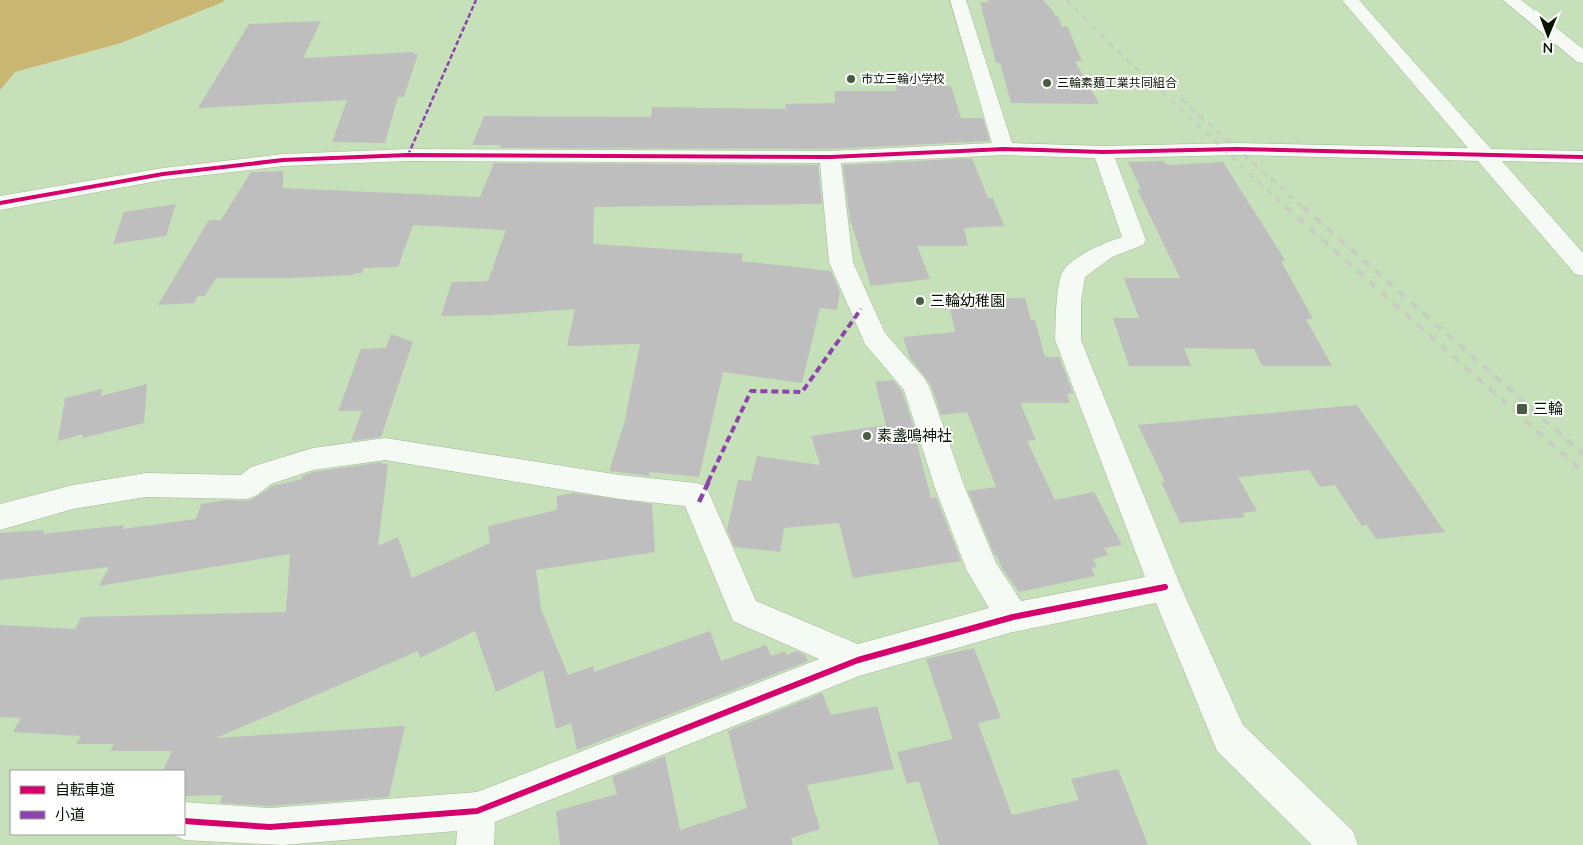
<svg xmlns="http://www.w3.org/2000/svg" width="1583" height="845" font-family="Mulish,'Noto Sans JP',sans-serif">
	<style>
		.forest { fill: #c9b673 }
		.building { fill: #bfbebe }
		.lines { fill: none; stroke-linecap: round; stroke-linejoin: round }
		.minor-casing { stroke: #a4b89a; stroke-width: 1 }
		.minor { fill: #f6faf4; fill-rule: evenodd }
		.rail-far1 { stroke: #c6cec2; stroke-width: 2.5; stroke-dasharray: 6 6; stroke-linecap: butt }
		.rail { stroke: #c6cec2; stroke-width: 4; stroke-dasharray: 8 8; stroke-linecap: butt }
		.quiet-far2 { stroke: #8e44ad; stroke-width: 2.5; stroke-dasharray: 5 2.5; stroke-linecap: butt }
		.quiet-far1 { stroke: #8e44ad; stroke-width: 4; stroke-dasharray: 7 4; stroke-linecap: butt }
		.quiet { stroke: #8e44ad; stroke-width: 4.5; stroke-dasharray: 9 4.5; stroke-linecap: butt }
		.cycleway-far1-casing { stroke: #fff; stroke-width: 5.5 }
		.cycleway-casing { stroke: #fff; stroke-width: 9 }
		.cycleway-far1 { stroke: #d6006c; stroke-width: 4 }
		.cycleway { stroke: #d6006c; stroke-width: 6 }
		.poi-dot { fill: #495c41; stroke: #fff; stroke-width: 2 }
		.labels { text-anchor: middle; stroke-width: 4; stroke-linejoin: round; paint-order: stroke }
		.far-poi-label { font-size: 12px; fill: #051500; stroke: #fff; text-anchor: start }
		.poi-label { font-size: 15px; fill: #051500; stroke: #fff; text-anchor: start }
	</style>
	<rect width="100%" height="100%" fill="#c6e0b9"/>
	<!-- forest -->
	<path class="forest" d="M0,0H224L223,2L121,43L15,72L0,90Z"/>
	<!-- building -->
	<path class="building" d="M988,0H1043L1053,11L1055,16H1058L1062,27L1067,26L1082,61H1075L1099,104L1011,103L1000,63H996L980,2H988Z
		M321,21L303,58L414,52V54H418L404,97H398L385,143L332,142L347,100L198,108L249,24Z
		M895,82H943L944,86H951L961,118H983L990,141L830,149L500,148L501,145H472L484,116L651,117L652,107L786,109L785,104L835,103V91H897Z
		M972,158L988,198H993L1004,226L964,228L968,246H917L930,279L871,286L850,220L843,165Z
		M1163,161L1168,165L1223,162L1285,260L1281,261L1313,319H1306L1332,366H1262L1254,349L1184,348L1191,366H1129L1113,318H1139L1124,278H1180L1137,189H1141L1128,162Z
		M494,163L818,165L822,204L594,207L593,244L743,254L741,261L831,271L840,292L837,310L820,308L802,383L723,372L699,477L649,472V476L609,471L624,424L640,344L567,346L575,309L494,315L441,316L452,282L488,281L506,230L413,225L398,267L364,268L362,273H354L353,275L290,278H216L205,296H198L194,303L158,305L209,220H221L251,172L283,171V188L480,197Z
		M176,204L166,236L113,244L124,212Z
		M1025,298L1031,320H1035L1045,357H1059L1073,393L1067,394L1070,403H1020L1036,440L1027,441L1055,500L1094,492L1122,545L1104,548L1108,555L1093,559L1097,567L1091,568L1095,576L1019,592L1003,570L997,556H995L968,491L996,487L967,412L941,415L931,385L910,358L903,337L955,332L948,299Z
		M391,334L413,342L381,437L351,441L362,411H338L361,349L386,348Z
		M893,380L902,391L918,440H916L931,498L936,497L961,561L853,578L839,523L784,528L780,552L734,547L727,530L738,480L751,481L757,456L820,465L811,436L886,425L875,382Z
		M147,384L144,423L82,438L83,434L58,441L65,398L102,389L101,396Z
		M1357,405L1445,532L1376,539L1367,525H1361L1335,485L1320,487L1309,470L1238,477L1257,511L1242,513L1245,517L1180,523L1161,482H1165L1138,425Z
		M383,462L382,464H388L378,546L398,537L412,578L490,543L488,526L557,510V496L574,493L652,504L655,552L536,570L541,609L568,675L593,666L594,672L710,631L721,661L766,645L771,656L785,651L787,655L797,651L805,655L808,661L577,750L571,723L556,729L543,670L496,692L475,631L420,658L418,651L216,738L405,726L389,797L270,806L220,803L223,795L184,796V771H163L172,751H110L114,744H76L81,736L13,732L21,718L0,717V625L75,629L81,617L286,612L290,554L99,586L109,567L0,580V533L44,530L42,534L124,525L122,529L196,519L201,504L227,500L248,501L258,496L272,486L302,479V476L313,472Z
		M974,648L1001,718L978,723L1012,815L1079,800L1071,779L1118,769L1148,845H939L919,781L907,784L897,752L953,739L926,659Z
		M822,693L831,715L877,706L894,769L807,785L820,829L791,838L793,845H560L556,811L617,794L612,777L665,756L680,830L747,808L728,731Z"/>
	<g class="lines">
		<defs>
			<path id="minor" d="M950,0H966L1012,143L1103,146L1237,143L1468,148L1342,0H1359L1491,149L1583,151V163L1502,161L1583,253V276L1575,274L1478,161L1237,155L1115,158L1146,240L1143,245L1112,257L1085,277L1081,301V340L1181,587L1243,725L1353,831L1358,845H1312L1217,751L1156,603L1013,632L859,676L495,822L494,845H456L457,831L282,845L184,840L171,834H184V802L270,808L477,792L819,659L733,621L685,506L620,499L385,460L313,470L271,484L257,495L247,499L146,497L73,509L0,530V504L73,485L146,473L241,475L251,467L313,448L385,438L620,475L696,483L706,486L756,601L858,644L989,608L967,571L935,488L904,390L865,344L829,262L820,163L408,161L283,166L163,180L0,210V196L163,168L283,154L408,149L830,151L992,143ZM1004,155L1095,158L1122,237C1104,243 1079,253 1065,268C1055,279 1056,324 1055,340L1145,577L1021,601L996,563L965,488L929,386L925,379L885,333L853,262L841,163Z
				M1503,0H1521L1583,49V63L1577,62Z"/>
		</defs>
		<!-- minor casing -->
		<use href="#minor" class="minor-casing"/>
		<!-- minor -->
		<use href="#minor" class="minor"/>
		<!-- rail-far1 -->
		<path class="rail-far1" d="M1066,0L1109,43L1287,208
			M1181,99L1304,208"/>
		<!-- rail -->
		<path class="rail" d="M1286,207L1583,472
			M1303,207L1583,454"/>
		<!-- quiet-far2 -->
		<path class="quiet-far2" d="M408,155L476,0"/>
		<!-- quiet-far1 -->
		<path class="quiet-far1" d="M708,482L751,391L802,392L861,309"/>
		<!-- quiet -->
		<path class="quiet" d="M699,502L709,481"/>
		<defs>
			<path id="cycleway-far1" d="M0,203L163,174L283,160L408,155L830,157L1004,149L1103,152L1237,149L1583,157"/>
			<path id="cycleway" d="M184,821L270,827L477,811L858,660L1013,617L1165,587"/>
		</defs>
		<!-- cycleway-far1 casing -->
		<use href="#cycleway-far1" class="cycleway-far1-casing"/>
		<!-- cycleway casing -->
		<use href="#cycleway" class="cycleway-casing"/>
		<!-- cycleway-far1 -->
		<use href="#cycleway-far1" class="cycleway-far1"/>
		<!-- cycleway -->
		<use href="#cycleway" class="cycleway"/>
	</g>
	<!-- markers -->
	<g class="poi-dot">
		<circle cx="851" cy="79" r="5"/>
		<circle cx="1047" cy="83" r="5"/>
		<circle cx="920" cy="301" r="5"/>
		<rect x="1516" y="403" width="12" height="12" rx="2.5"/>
		<circle cx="867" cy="436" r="5"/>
	</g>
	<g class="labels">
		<!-- far-poi labels -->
		<g class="far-poi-label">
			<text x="861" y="83">市立三輪小学校</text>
			<text x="1057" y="87">三輪素麺工業共同組合</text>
		</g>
		<!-- poi labels -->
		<g class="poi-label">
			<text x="930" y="306">三輪幼稚園</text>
			<text x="1533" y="414">三輪</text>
			<text x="877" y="441">素盞鳴神社</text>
		</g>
	</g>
	<!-- legend -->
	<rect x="10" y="770" width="175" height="65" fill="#ffffff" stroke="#9ba199"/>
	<rect x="20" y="786" width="25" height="8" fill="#d6006c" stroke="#9ba199"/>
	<text x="55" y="795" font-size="15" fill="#051500">自転車道</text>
	<rect x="20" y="811" width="25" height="8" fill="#8e44ad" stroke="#9ba199"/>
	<text x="55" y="820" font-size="15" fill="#051500">小道</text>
	<!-- north arrow -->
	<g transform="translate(1548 35) rotate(181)" stroke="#ffffff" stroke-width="4" paint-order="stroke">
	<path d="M0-4L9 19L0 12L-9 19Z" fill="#051500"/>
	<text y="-8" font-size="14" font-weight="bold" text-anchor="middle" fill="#051500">N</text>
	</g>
</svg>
